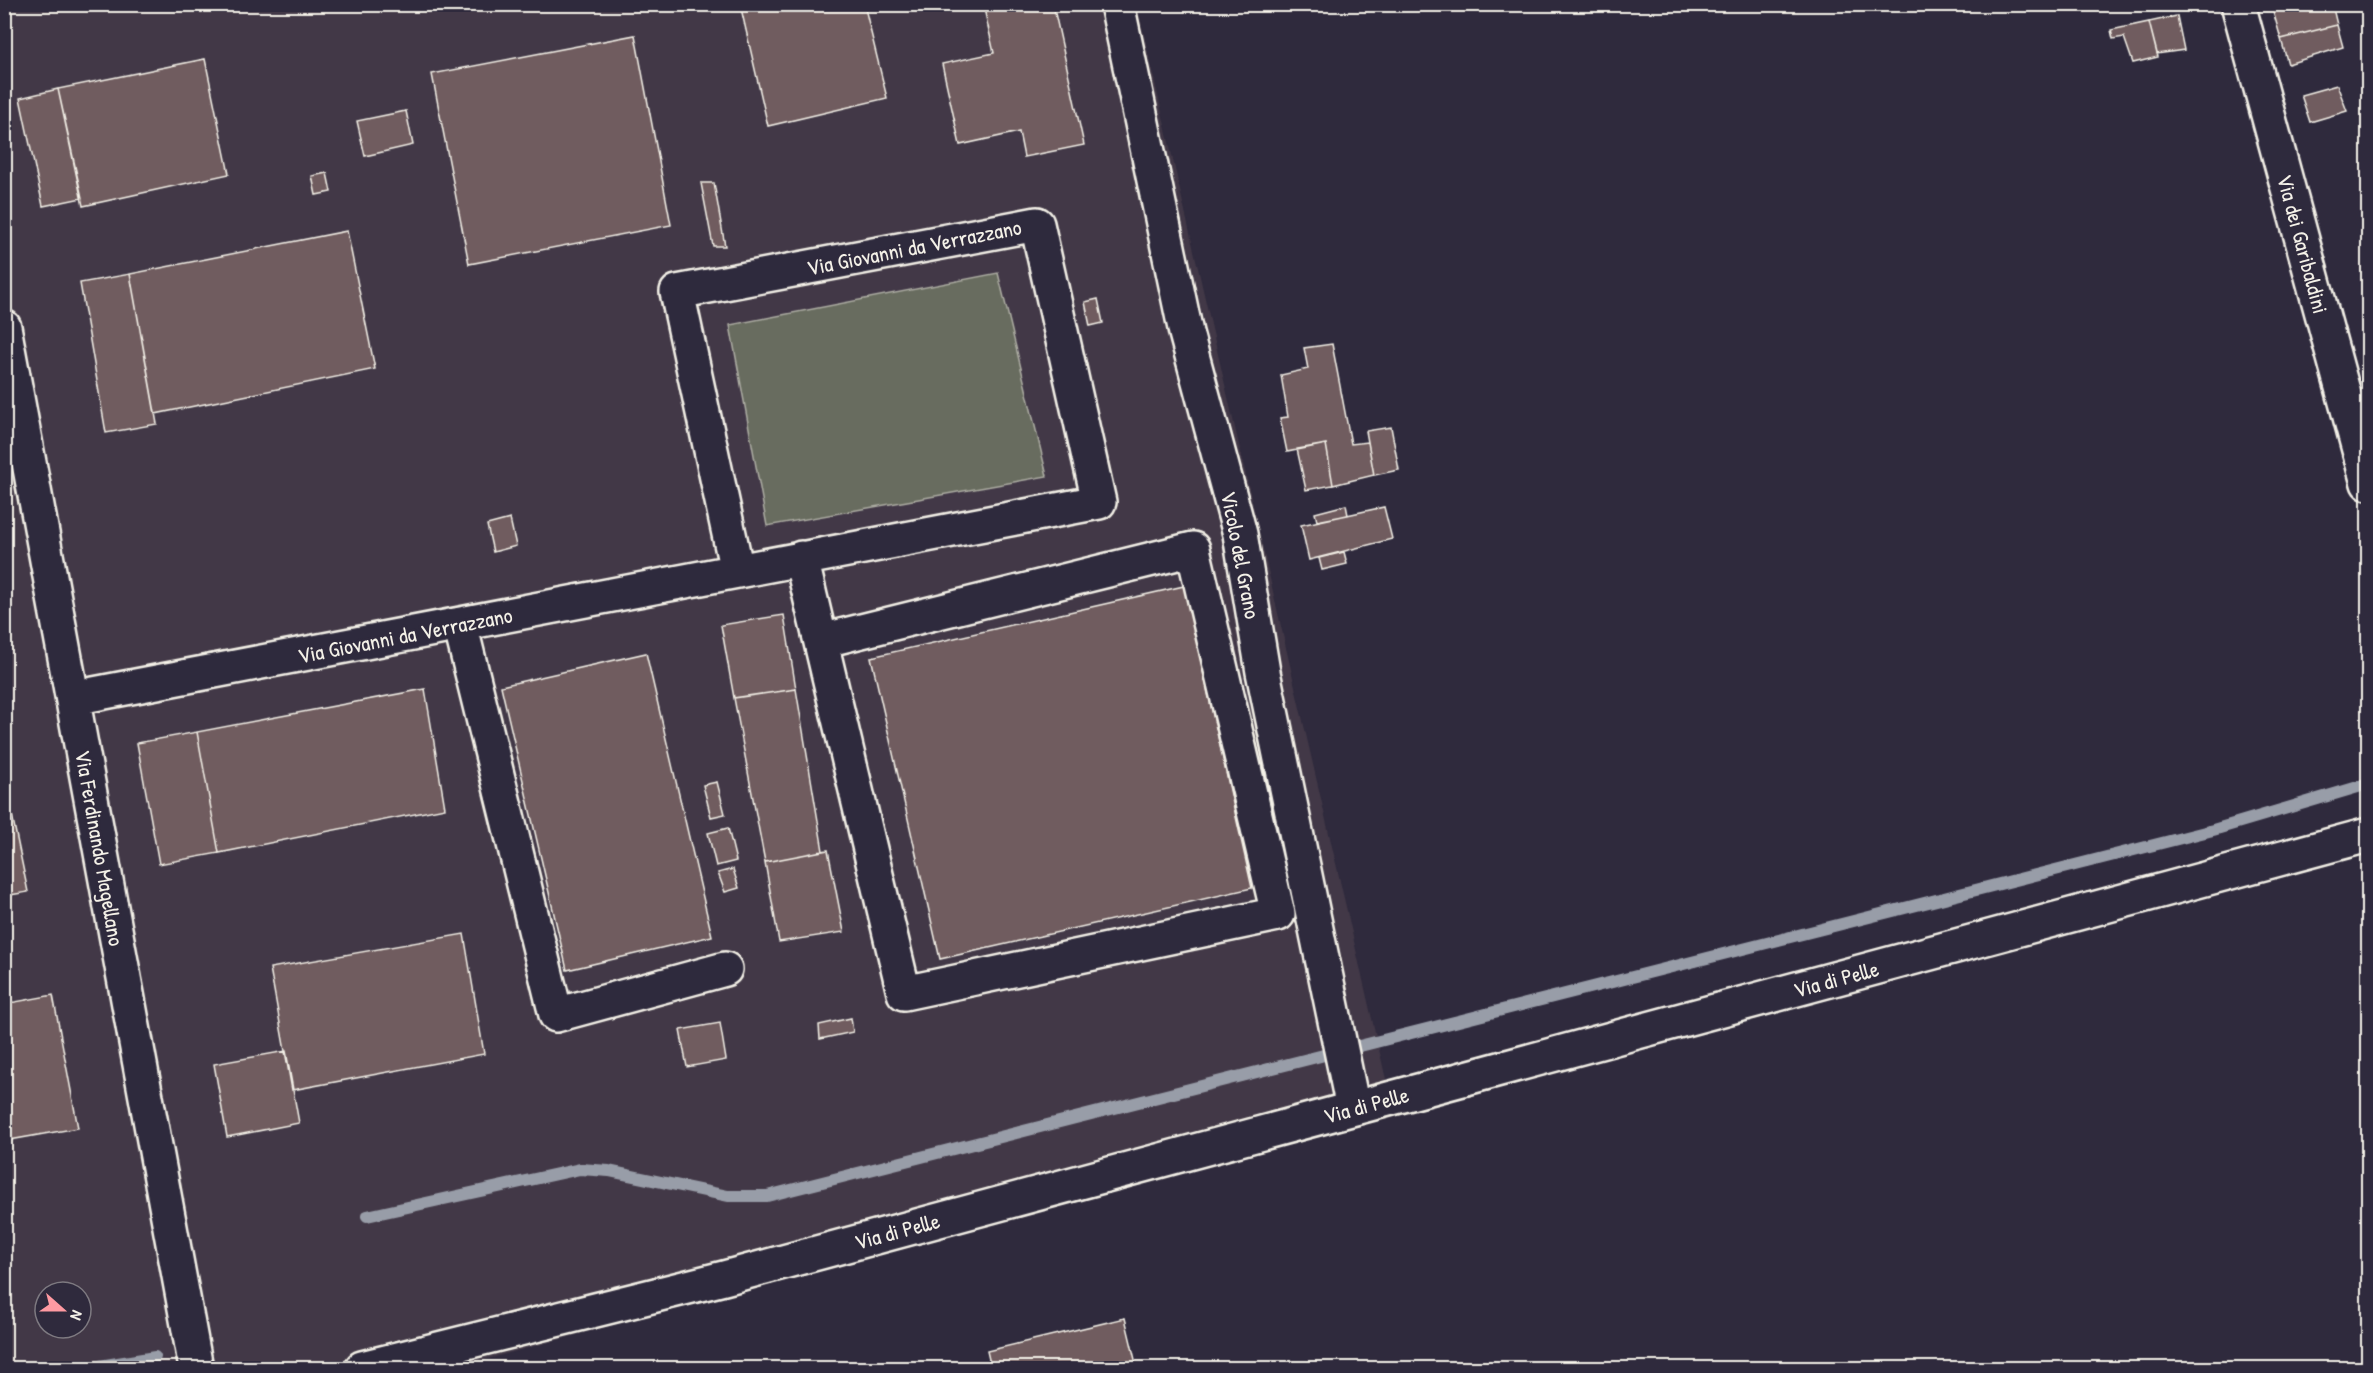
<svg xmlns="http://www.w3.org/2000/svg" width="2373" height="1373" font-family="'Patrick Hand',sans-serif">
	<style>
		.built { fill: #423947; fill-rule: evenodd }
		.green { fill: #686c5f; stroke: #aeaea4; stroke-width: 1.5 }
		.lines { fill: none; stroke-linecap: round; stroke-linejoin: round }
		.stream { stroke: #989da8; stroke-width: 12 }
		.building { fill: #705b5e; stroke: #f4f1e8; stroke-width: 1.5 }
		.minor-casing { stroke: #f4f1e8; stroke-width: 38 }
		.minor { stroke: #2f2a3d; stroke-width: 33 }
		.labels { text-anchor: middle; stroke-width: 5; stroke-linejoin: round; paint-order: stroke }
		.street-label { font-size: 22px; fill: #f4f1e8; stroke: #2f2a3d }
	</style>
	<rect width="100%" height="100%" fill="#2f2a3d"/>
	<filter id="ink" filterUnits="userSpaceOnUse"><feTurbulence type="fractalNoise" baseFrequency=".0167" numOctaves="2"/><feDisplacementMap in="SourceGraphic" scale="12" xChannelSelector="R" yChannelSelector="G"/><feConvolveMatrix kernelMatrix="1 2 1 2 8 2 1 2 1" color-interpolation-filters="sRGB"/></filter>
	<g filter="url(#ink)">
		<!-- built -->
		<path class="built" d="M5,5H1137L1394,1114L454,1368H5ZM45,1292H81V1328H45Z"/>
		<!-- green -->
		<path class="green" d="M998,273L1047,476L767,526L730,325Z"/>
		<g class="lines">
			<!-- stream -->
			<path class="stream" d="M367,1216L580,1169L609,1171L728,1196H767L2213,830L2368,784
				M87,1368L155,1357"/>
		</g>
		<!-- building -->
		<path class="building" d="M740,4H864L887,98L768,126Z
			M928,4H957L930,11Z
			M983,4H1053L1084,145L1024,157L1019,132L960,145L942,64L994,53Z
			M2271,4H2332L2337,25L2281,39Z
			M2177,16L2184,50L2157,54L2149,22Z
			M2149,22L2158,57L2133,63L2124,37L2113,39L2111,30Z
			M2337,25L2343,47L2288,64L2281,39Z
			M635,35L671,225L469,264L432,74Z
			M205,59L229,174L83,206L58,89Z
			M2337,85L2347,111L2310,122L2301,95Z
			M58,89L82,198L43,206L20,98Z
			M406,111L413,145L365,156L357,121Z
			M327,173L331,192L316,195L312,176Z
			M701,183H714L725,246H713Z
			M347,231L375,369L155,414L130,274Z
			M130,274L157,424L106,433L80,283Z
			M1098,299L1103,323L1090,326L1085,302Z
			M1332,344L1351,444L1368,442L1374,475L1333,485L1326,444L1287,452L1280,418L1288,417L1281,375L1308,369L1304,348Z
			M1391,427L1399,470L1374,475L1366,431Z
			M1326,444L1333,485L1306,490L1297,449Z
			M1346,505L1348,515L1317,521L1315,513Z
			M1384,507L1392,539L1309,560L1301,525Z
			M510,519L516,546L493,552L487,525Z
			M1344,552L1347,564L1322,570L1319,558Z
			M1184,586L1252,888L940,959L871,657Z
			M784,615L796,689L734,698L721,625Z
			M646,653L712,936L567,970L501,686Z
			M425,689L445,808L219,853L197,732Z
			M796,689L823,851L765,862L734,698Z
			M197,732L219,853L159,864L137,743Z
			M717,782L725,814L711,817L703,785Z
			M11,810L28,892L4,896V811Z
			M728,828L736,861L716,866L708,833Z
			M828,850L844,932L779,942L765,862Z
			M733,869L739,888L725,892L718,873Z
			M464,934L484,1054L292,1090L270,968Z
			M53,995L78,1128L4,1141V1108L8,1107L4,1086V1004Z
			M851,1018L853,1032L820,1039L819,1025Z
			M720,1023L726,1060L687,1067L680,1030Z
			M286,1051L299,1123L227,1137L214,1064Z
			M4,1086L8,1107L4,1108Z
			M1125,1318L1137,1368H991L987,1351Z"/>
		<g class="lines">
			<defs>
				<path id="minor" d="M1117,4L1186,333L1240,534L1263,672L1353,1108
					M2238,4L2368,483
					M4,327L196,1368
					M801,558L904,993L1278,914L1193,549L821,641
					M460,624L556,1015L725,969
					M73,698L1099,502L1037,224L677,292L737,571
					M362,1368L724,1278L2368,835"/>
			</defs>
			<!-- minor casing -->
			<use href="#minor" class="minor-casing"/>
			<!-- minor -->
			<use href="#minor" class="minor"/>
		</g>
	</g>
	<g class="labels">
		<!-- street labels -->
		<g class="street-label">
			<text transform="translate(2303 244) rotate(75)" y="8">Via dei Garibaldini</text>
			<text transform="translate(914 247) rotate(-11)" y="8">Via Giovanni da Verrazzano</text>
			<text transform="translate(1241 555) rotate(79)" y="8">Vicolo del Grano</text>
			<text transform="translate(405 635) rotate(-11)" y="8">Via Giovanni da Verrazzano</text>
			<text transform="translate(100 848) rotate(80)" y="8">Via Ferdinando Magellano</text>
			<text transform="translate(1836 979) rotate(-15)" y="8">Via di Pelle</text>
			<text transform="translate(1366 1105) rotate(-15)" y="8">Via di Pelle</text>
			<text transform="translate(897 1231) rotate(-15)" y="8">Via di Pelle</text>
		</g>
	</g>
	<!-- margin -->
	<rect width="2373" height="1373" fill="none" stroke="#2f2a3d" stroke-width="24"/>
	<rect x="12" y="12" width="2349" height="1349" fill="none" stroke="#f4f1e8" stroke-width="2" filter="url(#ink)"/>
	<!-- north arrow -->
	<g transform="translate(63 1310) rotate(111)"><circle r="28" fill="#2f2a3d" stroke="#7e7a81" stroke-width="1.5"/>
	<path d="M0-4.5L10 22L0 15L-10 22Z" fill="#ff9aa2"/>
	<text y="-9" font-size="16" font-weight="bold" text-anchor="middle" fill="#f4f1e8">N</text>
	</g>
</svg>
